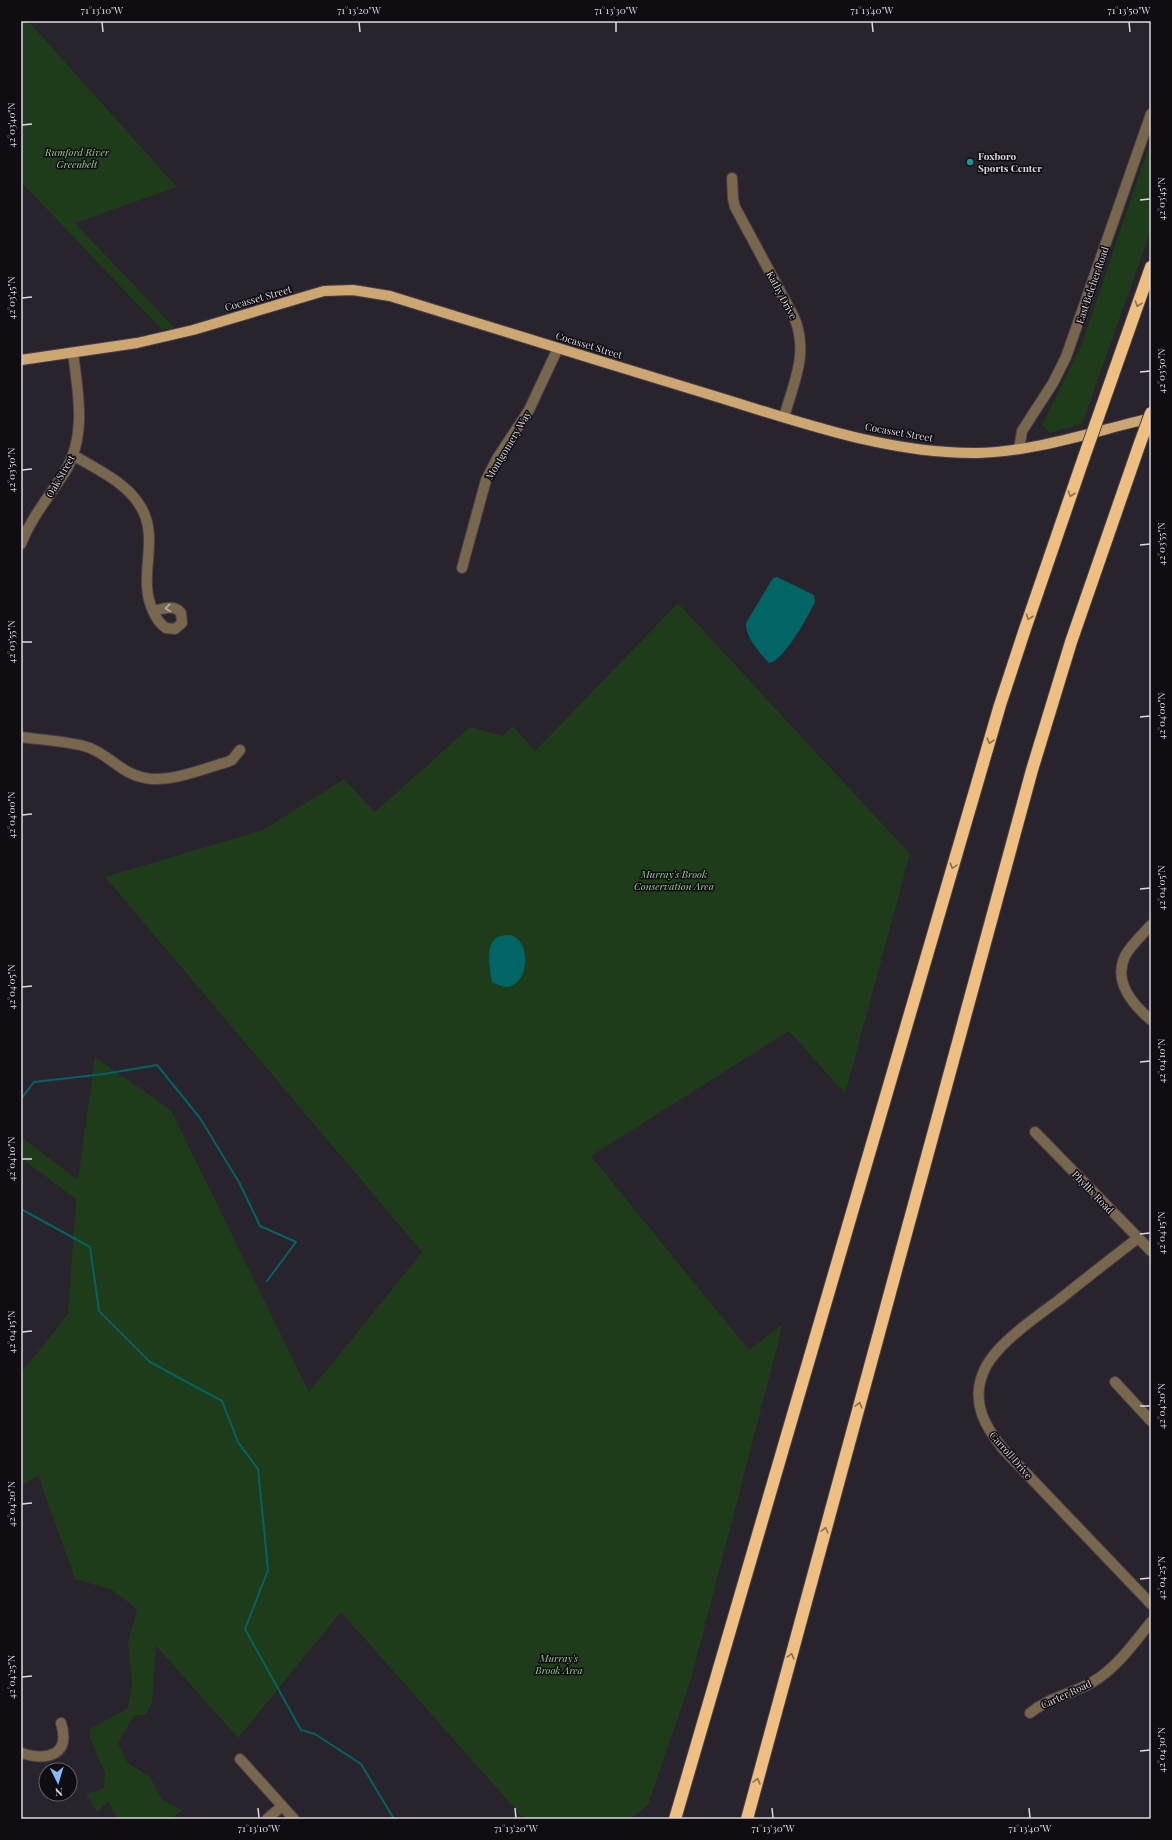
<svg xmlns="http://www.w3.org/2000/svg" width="1172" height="1840" font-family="'Playfair Display',serif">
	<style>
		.green { fill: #1e3b1a }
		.water { fill: #016465 }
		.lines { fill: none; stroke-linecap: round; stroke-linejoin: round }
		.stream { stroke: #016465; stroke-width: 2 }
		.minor-casing { stroke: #45404a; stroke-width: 12 }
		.major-casing { stroke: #45404a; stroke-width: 12 }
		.highway-casing { stroke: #45404a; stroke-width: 14 }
		.minor { stroke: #78664d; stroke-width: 10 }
		.major { stroke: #cda672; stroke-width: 10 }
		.highway { stroke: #eebf80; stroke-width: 12 }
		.highway-bridge-casing { stroke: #45404a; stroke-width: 14; stroke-linecap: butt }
		.highway-bridge { stroke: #eebf80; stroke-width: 12 }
		.oneway { stroke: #8a6f4e }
		.oneway2 { stroke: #bab1ad }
		.ticks { fill: none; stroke: #ddd9e1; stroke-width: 1.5 }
		.culture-dot { fill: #0f9aa8; stroke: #0f0d12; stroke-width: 1.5 }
		.labels { text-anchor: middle; stroke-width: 3; stroke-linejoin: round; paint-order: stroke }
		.park-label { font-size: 10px; font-style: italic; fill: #90d487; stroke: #0f0d12 }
		.poi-label { font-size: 10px; font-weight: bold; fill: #ddd9e1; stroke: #0f0d12; text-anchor: start }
		.street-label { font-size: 10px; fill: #ddd9e1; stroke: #0f0d12 }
		.neatline { fill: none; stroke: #ddd9e1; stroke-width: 1.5 }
		.ticks-label { font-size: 10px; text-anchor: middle; fill: #ddd9e1 }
	</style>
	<rect width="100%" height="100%" fill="#28232d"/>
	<!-- green -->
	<path class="green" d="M21,21H28L177,187L75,223L175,328L162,330L21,182Z
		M1151,140V230L1082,424L1049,433L1042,425L1081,346Z
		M678,603L910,854L845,1094L789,1031L591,1156L749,1350L783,1324L691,1679L648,1805L631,1819H524L341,1612L238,1738L156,1646L152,1703L146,1714L134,1716L118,1743L128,1763L150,1777L162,1800L182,1810L172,1819H117L108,1801L97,1812L86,1794L104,1788L105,1773L90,1738V1729L128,1708L132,1685L128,1643L137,1609L112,1590L75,1579L38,1475L21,1486V1373L68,1314L76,1199L21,1158V1137L78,1180L95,1057L171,1110L309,1392L422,1252L105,877L263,830L344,779L375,812L470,727L503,736L513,726L535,751Z"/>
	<!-- water -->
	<path class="water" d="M777,577L814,595L815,602C808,616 784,661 769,663C760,653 745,637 746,623L773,578Z
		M511,935C534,944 527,986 507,987C503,987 496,984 492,982C490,970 484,944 498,937C502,935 507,935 511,935Z"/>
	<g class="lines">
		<!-- stream -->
		<path class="stream" d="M21,1099L34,1082L104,1074L157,1065L200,1118L240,1184L260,1226L296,1242L267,1281
			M21,1209L90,1247L99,1311L150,1362L222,1401L238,1442L258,1469L268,1570L245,1629L301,1730L315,1734L361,1764L394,1819"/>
		<defs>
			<path id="minor" d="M732,178L733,199L735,207L794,317C809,352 794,382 784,417
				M1019,449L1022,431L1053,383L1066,357L1151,114
				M73,455C96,469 124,481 139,504C162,538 136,576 153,611C156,618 160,624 166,628L175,629L182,623L181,613C174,604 163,609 153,611
				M21,544C31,518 50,495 65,472C87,435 78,393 73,353
				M462,568L486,480L498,457L529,410L558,348
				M21,737C41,740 72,741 90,748C114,758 122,776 152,779C177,780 203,769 227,762L232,760L240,750
				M1151,925C1142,935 1131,945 1125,956C1113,982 1132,1004 1151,1020
				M1035,1132L1151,1251
				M1138,1238C1112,1258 1085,1279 1059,1300C1036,1317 993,1346 983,1373C971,1403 985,1427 1004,1450L1151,1604
				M1115,1382L1151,1421
				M1030,1713C1048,1698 1071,1694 1091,1683C1116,1669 1133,1644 1151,1622
				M21,1753C47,1761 71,1756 61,1723
				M240,1759L294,1819
				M267,1819L282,1806"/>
			<path id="major" d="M21,360L137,343L193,330L324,291L353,290L390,296C497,330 604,362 711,395C797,421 886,454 977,453C1034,452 1095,431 1151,418"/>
			<path id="highway" d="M1102,406L1151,267
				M675,1819L1000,705L1025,629L1084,457
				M747,1819L1032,770L1071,642L1140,443"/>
		</defs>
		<!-- minor casing -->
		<use href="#minor" class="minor-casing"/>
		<!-- major casing -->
		<use href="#major" class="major-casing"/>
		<!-- highway casing -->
		<use href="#highway" class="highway-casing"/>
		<!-- minor -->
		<use href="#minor" class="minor"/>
		<!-- major -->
		<use href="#major" class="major"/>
		<!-- highway -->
		<use href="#highway" class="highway"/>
		<defs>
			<path id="highway-bridge" d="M1140,443L1151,413
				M1084,457L1102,406"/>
		</defs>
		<!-- highway-bridge casing -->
		<use href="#highway-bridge" class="highway-bridge-casing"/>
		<!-- highway-bridge -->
		<use href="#highway-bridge" class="highway-bridge"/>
	</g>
	<!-- one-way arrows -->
	<defs><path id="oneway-chevron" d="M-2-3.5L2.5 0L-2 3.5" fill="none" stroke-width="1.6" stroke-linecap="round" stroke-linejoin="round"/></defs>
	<g class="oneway">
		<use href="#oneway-chevron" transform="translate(1138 304) rotate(109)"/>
		<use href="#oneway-chevron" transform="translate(1071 494) rotate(109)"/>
		<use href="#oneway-chevron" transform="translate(1029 617) rotate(109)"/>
		<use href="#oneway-chevron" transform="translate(990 741) rotate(106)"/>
		<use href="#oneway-chevron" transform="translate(953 866) rotate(106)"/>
		<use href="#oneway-chevron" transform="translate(859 1405) rotate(-75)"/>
		<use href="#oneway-chevron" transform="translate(825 1530) rotate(-75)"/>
		<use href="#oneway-chevron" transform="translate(791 1656) rotate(-75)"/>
		<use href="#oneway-chevron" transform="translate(757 1781) rotate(-75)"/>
	</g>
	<use class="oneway2" href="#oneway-chevron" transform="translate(168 608) rotate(175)"/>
	<!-- ticks -->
	<path class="ticks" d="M102,22L103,32M359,22L360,32M616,22V32M872,22L873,32M1129,22L1130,32M22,125L32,124M1140,200L1150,199M22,298L32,297M1140,372L1150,371M22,470L32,469M1140,545L1150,544M22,642H32M1140,717L1150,716M22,815L32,814M1140,889L1150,888M22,987L32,986M1140,1062L1150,1061M22,1159H32M1140,1234L1150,1233M22,1332L32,1331M1140,1406H1150M22,1504L32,1503M1140,1579L1150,1578M22,1677L32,1676M1140,1751L1150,1750M258,1808L259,1818M515,1808L516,1818M772,1808L773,1818M1029,1808L1030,1818"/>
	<!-- markers -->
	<circle class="culture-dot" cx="970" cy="162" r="4"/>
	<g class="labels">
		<!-- park labels -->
		<g class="park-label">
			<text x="77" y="156">Rumford River<tspan x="77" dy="12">Greenbelt</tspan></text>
			<text x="674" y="878">Murray's Brook<tspan x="674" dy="12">Conservation Area</tspan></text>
			<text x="559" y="1662">Murray's<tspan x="559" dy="12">Brook Area</tspan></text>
		</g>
		<!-- poi labels -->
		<g class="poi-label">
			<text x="978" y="160">Foxboro<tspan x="978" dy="12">Sports Center</tspan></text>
		</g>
		<!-- street labels -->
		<g class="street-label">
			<text transform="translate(1092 285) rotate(-71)" y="4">East Belcher Road</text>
			<text transform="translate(782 295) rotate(62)" y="4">Kathy Drive</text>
			<text transform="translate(258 298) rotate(-16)" y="4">Cocasset Street</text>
			<text transform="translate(589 345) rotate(17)" y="4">Cocasset Street</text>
			<text transform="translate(899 432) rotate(10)" y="4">Cocasset Street</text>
			<text transform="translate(508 445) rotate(-59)" y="4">Montgomery Way</text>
			<text transform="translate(60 476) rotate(-60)" y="4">Oak Street</text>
			<text transform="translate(1093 1192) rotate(46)" y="4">Phyllis Road</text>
			<text transform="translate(1011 1455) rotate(49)" y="4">Carroll Drive</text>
			<text transform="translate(1066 1694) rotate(-25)" y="4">Carter Road</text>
		</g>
	</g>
	<!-- border -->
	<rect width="1172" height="1840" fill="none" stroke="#0f0d12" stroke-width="44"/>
	<!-- north arrow -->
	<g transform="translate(58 1782) rotate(175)"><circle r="19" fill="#0f0d12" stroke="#615f65"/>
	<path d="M0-3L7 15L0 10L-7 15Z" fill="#88bafc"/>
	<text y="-6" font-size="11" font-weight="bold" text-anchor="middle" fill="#ddd9e1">N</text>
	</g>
	<rect x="22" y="22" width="1128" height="1796" class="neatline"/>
	<g class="ticks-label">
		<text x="102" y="14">71°13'10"W</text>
		<text x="359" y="14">71°13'20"W</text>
		<text x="616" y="14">71°13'30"W</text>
		<text x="872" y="14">71°13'40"W</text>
		<text x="1129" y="14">71°13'50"W</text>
		<text transform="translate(11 125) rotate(-90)" y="4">42°03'40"N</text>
		<text transform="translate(1161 199) rotate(-90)" y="4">42°03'45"N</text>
		<text transform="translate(11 298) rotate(-90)" y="4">42°03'45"N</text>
		<text transform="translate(1161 371) rotate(-90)" y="4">42°03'50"N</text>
		<text transform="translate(11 470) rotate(-90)" y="4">42°03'50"N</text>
		<text transform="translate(1161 544) rotate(-90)" y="4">42°03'55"N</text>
		<text transform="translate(11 642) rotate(-90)" y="4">42°03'55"N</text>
		<text transform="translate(1161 716) rotate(-90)" y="4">42°04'00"N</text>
		<text transform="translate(11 815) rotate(-90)" y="4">42°04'00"N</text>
		<text transform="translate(1161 888) rotate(-90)" y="4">42°04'05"N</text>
		<text transform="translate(11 987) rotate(-90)" y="4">42°04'05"N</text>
		<text transform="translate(1161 1061) rotate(-90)" y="4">42°04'10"N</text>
		<text transform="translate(11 1159) rotate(-90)" y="4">42°04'10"N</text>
		<text transform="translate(1161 1233) rotate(-90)" y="4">42°04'15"N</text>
		<text transform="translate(11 1332) rotate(-90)" y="4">42°04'15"N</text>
		<text transform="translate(1161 1406) rotate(-90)" y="4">42°04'20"N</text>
		<text transform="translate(11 1504) rotate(-90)" y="4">42°04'20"N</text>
		<text transform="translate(1161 1578) rotate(-90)" y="4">42°04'25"N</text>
		<text transform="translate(11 1677) rotate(-90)" y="4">42°04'25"N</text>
		<text transform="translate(1161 1750) rotate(-90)" y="4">42°04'30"N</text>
		<text x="259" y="1832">71°13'10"W</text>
		<text x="516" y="1832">71°13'20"W</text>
		<text x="773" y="1832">71°13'30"W</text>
		<text x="1030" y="1832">71°13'40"W</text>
	</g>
</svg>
